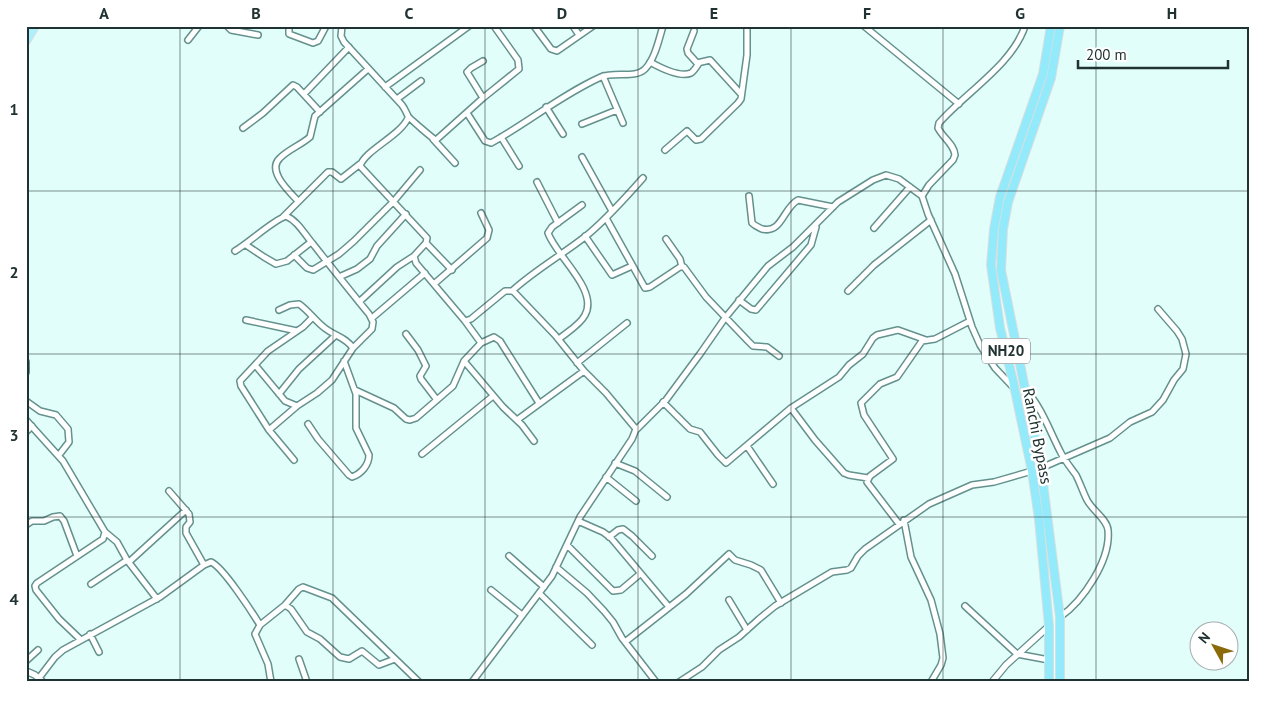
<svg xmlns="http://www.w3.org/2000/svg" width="1276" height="708" font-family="'PT Sans',sans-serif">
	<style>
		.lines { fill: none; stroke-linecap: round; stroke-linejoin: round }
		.minor-casing { stroke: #64918d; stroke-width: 8 }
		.tertiary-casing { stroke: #64918d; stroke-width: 8 }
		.primary-casing { stroke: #dbdede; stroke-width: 10 }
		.trunk-casing { stroke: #dbdede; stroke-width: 10 }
		.minor { stroke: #fff; stroke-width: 5 }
		.tertiary { stroke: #fff; stroke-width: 5.5 }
		.primary { stroke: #adeffb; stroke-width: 8 }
		.trunk { stroke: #92eafa; stroke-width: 8 }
		.grid { fill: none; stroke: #203231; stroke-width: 1; stroke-opacity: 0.55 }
		.labels { text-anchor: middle; stroke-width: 5; stroke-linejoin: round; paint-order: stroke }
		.shield { fill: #fff; stroke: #63706f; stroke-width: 1 }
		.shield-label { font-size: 15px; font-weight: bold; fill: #203231 }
		.street-label { font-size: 16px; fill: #203231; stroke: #fff }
		.neatline { fill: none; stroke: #203231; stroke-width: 2 }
		.grid-label { font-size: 16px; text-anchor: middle; font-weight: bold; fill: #203231 }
	</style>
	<rect width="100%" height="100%" fill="#e2fefb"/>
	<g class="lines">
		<defs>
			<path id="minor" d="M227,26L231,30L258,35
				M289,26V34L313,43L318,41L326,26
				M342,26L341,36L344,42L402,105C405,109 406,112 408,116C409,118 433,139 436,140L483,98L519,69L518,60L494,26
				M534,26L551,49L557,51L593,26
				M573,26L579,35
				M864,26L959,104
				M694,31L687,49L688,53L697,63L710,60L741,94
				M188,40L199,26
				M483,61L471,68L467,72L483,98
				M650,62C659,67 680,78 691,73C694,71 697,66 699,63
				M603,76L623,123
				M385,87L469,26
				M304,94L349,47
				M397,99L421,81
				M546,107L563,134
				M467,113L485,141L491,143C529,122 561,95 601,77C615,71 635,79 645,69C655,59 659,39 663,26
				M408,118C400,136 365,150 360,166L427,238L426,243L414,256L416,263L465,321L471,319L505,291H512L514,292L555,335L584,371L606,393L636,429L632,439L580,517L552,576L472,682
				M582,124L617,110
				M243,128L263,113L293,85L297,87L320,112
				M501,137L519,166
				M433,139L455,163
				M665,150L687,131L696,140L701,139L738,103L741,99L747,55V26
				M582,157L612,211
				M537,182L558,223
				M749,196L752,223C755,226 758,227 762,229C782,234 783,208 798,200L833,207
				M298,201C290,192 266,171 280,158C289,149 301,145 310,137L315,116L368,69
				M283,217L328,172H332L341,179L360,164
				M606,218L645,288L650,287L680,267H684L706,297L748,341L753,346L767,347L779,356
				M874,228L910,187
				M585,236L612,275L632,266
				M666,239L680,259L682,267
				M426,243L452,270
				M246,245L264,257L276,264L287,261L311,242
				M235,251C250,242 272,221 286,216C298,221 305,235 313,244C332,268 350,291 369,314L373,322L372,329L353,348L332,380L317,393L297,406L269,430
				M294,255L307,268L313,270L339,254L354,241L394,201L420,170
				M339,277L357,269L370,259L377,246L406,214
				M434,284L487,238L489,230L481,213
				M512,291C535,270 562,255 586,236C607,219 625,198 643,178
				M848,291L874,265L931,220
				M739,300L751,309L756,310L811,245L816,227
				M359,302L397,267L414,256
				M279,310L290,305L299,304C309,311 316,322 326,329C337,337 345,337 353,348
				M372,318L425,273
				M246,320L297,331
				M406,334L418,350L426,366L420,376L421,379L437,400
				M559,339C567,332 580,325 585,315C599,290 556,256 548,233L552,227L582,205
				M481,343L494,337L500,341L539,403
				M464,361L503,407L522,425L534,441
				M26,362V372
				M577,363L627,323
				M256,366L285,401L297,406
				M1013,387L995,368L980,345L972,327L955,274L928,214L922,196L929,185L953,160L955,155C954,144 943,138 938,128L939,123C965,93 1013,64 1025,26
				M355,390L394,408L406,419L410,420L416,418L453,386L464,361L481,343L465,321
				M1026,390C1042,408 1050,432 1061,453C1065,461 1071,468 1076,475C1080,483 1083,492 1087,500C1092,510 1107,519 1108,530C1111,560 1083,601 1060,617
				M279,394L299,369L336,335
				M26,401L40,411L56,415L68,429L69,442L59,455
				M663,402L690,429L700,432L718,455L726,463L791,408L839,377L849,365L863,354L873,338L877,335L898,330L926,340
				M791,408L815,440L844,473L849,475L868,478
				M26,420L63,461L105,532L103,539L37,583L35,586L36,590L59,619L81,640
				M517,420L584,371
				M308,424L318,439L349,475L352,477C361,474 369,465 369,455L356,428V394L344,361
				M636,430L666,400L700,354L725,318L768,266L793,247L838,202L873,180L886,175L899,179L922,196
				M26,432L32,426
				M747,446L773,484
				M422,454L493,396
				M294,460L269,430L241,386L240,381L268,351L303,327L312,318
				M615,463L635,471L667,497
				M1041,468L1110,438L1130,422L1152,412L1163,400L1174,380L1183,369L1186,354L1182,339L1177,331L1158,309
				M606,477L636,501
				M169,491L189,514L190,522L186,527V533L204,565
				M904,520L911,557L931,600L940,634L943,658L941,665L931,682
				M578,521L603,532L611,538L669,607
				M899,524L867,482L870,476L893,459L864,415L861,403L880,384L897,377L922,341L935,339L970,321
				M26,525L32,521H44L53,517L60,516L64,521L77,556
				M105,532L117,542L127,560L157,599
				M609,537L618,530L623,529L632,536L652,556
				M567,545L613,591L621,590L640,574
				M509,556L544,587
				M129,562L186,510
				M556,567L587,593L604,611L613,622L622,638L656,682
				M91,584L127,560
				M491,590L522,615
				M539,593L592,645
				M729,600L747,630
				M285,605L291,609L307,632L320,639L340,657L349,659L362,651L379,665L395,659
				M965,606L1017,654L1049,660
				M90,634L99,652
				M625,642L686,594L729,554L735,560L751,565L761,570L781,603
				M299,659L307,682
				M26,661L38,650
				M39,678L55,657L63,650L160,597L204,565L211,562C223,567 252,612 260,625
				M271,682L268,664L255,634L260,625L285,605L299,589L303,587L332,598L419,682
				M679,682L702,667L719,650L739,637L759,619L775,606L832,572L847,570L851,568L858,556L865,549L929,504L972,485L994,482L1032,471"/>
			<path id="tertiary" d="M26,671L35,675L43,682
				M992,682L1006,665L1049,626"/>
			<path id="primary" d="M26,41L35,26"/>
			<path id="trunk" d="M1049,682V626L1039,519L1032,471L1013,381L1000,328L991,265L994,229L1000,197L1043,74L1051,26
				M1060,682V617L1041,468L1001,270L1003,229L1008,202L1051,78L1060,26"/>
		</defs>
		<!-- minor casing -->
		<use href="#minor" class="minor-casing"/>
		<!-- tertiary casing -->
		<use href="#tertiary" class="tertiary-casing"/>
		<!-- primary casing -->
		<use href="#primary" class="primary-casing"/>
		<!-- trunk casing -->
		<use href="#trunk" class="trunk-casing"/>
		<!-- minor -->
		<use href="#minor" class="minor"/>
		<!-- tertiary -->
		<use href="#tertiary" class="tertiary"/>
		<!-- primary -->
		<use href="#primary" class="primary"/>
		<!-- trunk -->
		<use href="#trunk" class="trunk"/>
	</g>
	<!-- grid -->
	<path class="grid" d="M180,26V682M333,26V682M485,26V682M638,26V682M791,26V682M943,26V682M1096,26V682M26,191H1250M26,354H1250M26,517H1250"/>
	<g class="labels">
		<!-- shield labels -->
		<rect class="shield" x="982" y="338.5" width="48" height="25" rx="4"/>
		<g class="shield-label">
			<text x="1006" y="356">NH20</text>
		</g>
		<!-- street labels -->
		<g class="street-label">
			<text transform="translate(1038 436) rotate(79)" y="6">Ranchi Bypass</text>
		</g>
	</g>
	<!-- border -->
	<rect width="1276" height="708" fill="none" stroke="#ffffff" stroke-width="55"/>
	<!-- north arrow -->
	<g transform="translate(1214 646) rotate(310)"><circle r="24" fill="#ffffff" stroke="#a6adad"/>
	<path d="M0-4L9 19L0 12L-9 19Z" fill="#8a6a09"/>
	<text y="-8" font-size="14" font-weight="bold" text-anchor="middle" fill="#203231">N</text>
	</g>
	<!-- scale -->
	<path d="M1078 60v8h150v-8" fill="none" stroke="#203231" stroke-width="2.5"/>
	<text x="1086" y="60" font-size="15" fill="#203231" stroke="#ffffff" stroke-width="4" paint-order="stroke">200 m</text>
	<rect x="28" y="28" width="1220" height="652" class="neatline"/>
	<g class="grid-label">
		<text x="104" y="19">A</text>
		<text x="256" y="19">B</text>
		<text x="409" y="19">C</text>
		<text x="562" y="19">D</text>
		<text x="714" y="19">E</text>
		<text x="867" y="19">F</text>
		<text x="1020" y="19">G</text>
		<text x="1172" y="19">H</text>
		<text x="14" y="115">1</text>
		<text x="14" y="278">2</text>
		<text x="14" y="441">3</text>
		<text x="14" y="605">4</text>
	</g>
</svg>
